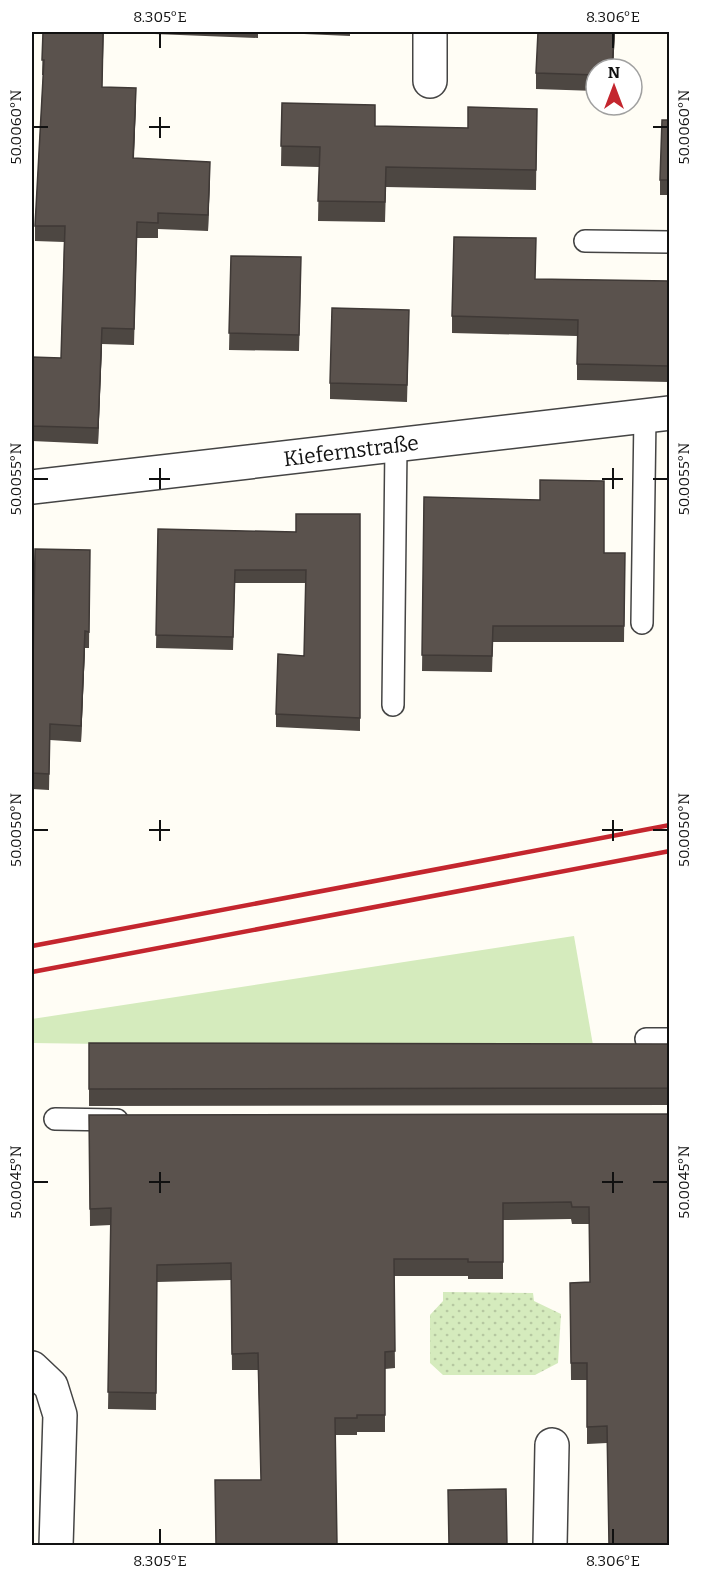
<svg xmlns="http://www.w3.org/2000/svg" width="701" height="1577" font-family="Bitter,serif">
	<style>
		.grass { fill: url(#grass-dots) }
		.garden { fill: #d5ebbd }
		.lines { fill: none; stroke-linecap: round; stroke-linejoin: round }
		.service-casing { stroke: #444; stroke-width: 24 }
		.minor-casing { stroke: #444; stroke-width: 36 }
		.service { stroke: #fff; stroke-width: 21 }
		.minor { stroke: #fff; stroke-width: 33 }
		.rail { stroke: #c4262e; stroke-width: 4.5 }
		.wall { fill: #4d4742 }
		.shaded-wall { fill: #3f3936 }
		.building { fill: #5a524d; stroke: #3f3936; stroke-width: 1.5 }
		.ticks { fill: none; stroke: #111; stroke-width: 2 }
		.labels { text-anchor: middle; stroke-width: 6; stroke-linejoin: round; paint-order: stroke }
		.street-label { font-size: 21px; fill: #111; stroke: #fff }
		.neatline { fill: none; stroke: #111; stroke-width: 2 }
		.ticks-label { font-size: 15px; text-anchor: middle; fill: #111 }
	</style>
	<defs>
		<pattern id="grass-dots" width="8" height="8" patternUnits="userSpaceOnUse" patternTransform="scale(1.5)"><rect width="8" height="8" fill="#d5ebbd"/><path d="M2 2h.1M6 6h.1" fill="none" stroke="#b6c8a1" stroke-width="1.8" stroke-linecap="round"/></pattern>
	</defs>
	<rect width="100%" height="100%" fill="#fffdf5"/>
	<!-- grass -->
	<path class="grass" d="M443,1292L533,1293L534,1301L561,1314L558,1363L535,1375H443L430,1363V1315L443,1301Z"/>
	<!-- garden -->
	<path class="garden" d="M574,936L594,1051L32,1043V1019Z"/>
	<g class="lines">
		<defs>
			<path id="service" d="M585,241L670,242
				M642,623L645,416
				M393,705L396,446
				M646,1039H670
				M55,1119L117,1120"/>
			<path id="minor" d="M430,81V32
				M32,487L670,413
				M32,1368L51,1386L60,1415L56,1546
				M550,1546L552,1445"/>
		</defs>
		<!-- service casing -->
		<use href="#service" class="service-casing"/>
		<!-- minor casing -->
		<use href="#minor" class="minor-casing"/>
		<!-- service -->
		<use href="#service" class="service"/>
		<!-- minor -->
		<use href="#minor" class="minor"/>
		<!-- rail -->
		<path class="rail" d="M32,946L670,825
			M32,972L670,851"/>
	</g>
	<!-- wall -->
	<path class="wall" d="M43,32H350V36L258,32V38L104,32L102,87L136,103L134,158L210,177L208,231L158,229V238H137L134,345L102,344L98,444L32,441V357L61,358L64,242L35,241V226L43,75H42Z
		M615,32L613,69H596V91L536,89V73Z
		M282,103L375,126L468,128L537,109L536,190L386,187L385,222L318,221L319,167L281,166Z
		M669,120V195H660V180Z
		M231,256L301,273L299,351L229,350Z
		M536,279L669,281V382L577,380V336L452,333V316Z
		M409,326L407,402L330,399V383Z
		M424,497L604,553H625L624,642H493L492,672L422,671Z
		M360,514V731L276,727V714L304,656L306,583H235L233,650L156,648L158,529L296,532Z
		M90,550L89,648H85L81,742L50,740L49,790L32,789V664H33Z
		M89,1043L669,1044V1105L89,1106Z
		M669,1114L607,1443L587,1444V1380H571L570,1283L590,1282L589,1224H572L571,1219L503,1220V1279H468V1276H394L395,1368L385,1369V1432H357V1435H335L261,1480L258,1370H232L231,1280L157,1282L156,1410L108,1409L111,1225L90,1226L89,1115Z"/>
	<!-- shaded-wall -->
	<path class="shaded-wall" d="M614,32H615L613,69H612Z
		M136,88V103L133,174V158Z
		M210,162V177L208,231V215Z
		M102,328V344L98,444V428Z
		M85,631V648L81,742V726Z"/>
	<!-- building -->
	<path class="building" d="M43,32H103L102,87L136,88L133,158L210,162L208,215L158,213V223L137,222L134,329L102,328L98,428L32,426V357L61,358L65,226H35L44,60H42Z
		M538,32H614L612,69H596V75L536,73Z
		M282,103L375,105V126L468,128V107L537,109L536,170L386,167L385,202L318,201L320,147L281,146Z
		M662,120H669V180H660Z
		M454,237L536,238L535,279L669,281V366L577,364L578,320L452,316Z
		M231,256L301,257L299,335L229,333Z
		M332,308L409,310L407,385L330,383Z
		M540,480L604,481V553H625L624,626H493L492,656L422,655L424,497L540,500Z
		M296,514H360V718L276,714L278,654L304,656L306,570H235L233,637L156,635L158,529L296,532Z
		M35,549L90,550L89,632L85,631L81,726L50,724L49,774L32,773V664H33Z
		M89,1043L669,1044V1088L89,1089Z
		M669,1114V1545H609L607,1426L587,1427V1363H571L570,1283L590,1282L589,1207H572L571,1202L503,1203V1262H468V1259H394L395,1351L385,1352V1415H357V1418H335L337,1545H216L215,1480H261L258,1353L232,1354L231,1263L157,1265L156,1393L108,1392L111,1208L90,1209L89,1115Z
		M506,1489L507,1545H449L448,1490Z"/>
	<!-- ticks -->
	<path class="ticks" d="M160,33V48M613,33V48M160,117V138M33,127H48M149,127H170M653,127H668M160,468V489M613,468V489M33,479H48M149,479H170M602,479H623M653,479H668M160,820V841M613,820V841M33,830H48M149,830H170M602,830H623M653,830H668M160,1172V1193M613,1172V1193M33,1182H48M149,1182H170M602,1182H623M653,1182H668M160,1529V1544M613,1529V1544"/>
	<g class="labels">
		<!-- street labels -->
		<g class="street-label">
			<text transform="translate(351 451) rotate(-7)" y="7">Kiefernstraße</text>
		</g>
	</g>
	<!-- border -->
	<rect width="701" height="1577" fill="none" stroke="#ffffff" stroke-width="66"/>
	<!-- north arrow -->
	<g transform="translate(614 87)"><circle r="28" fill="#ffffff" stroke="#a0a0a0" stroke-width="1.5"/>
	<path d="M0-4.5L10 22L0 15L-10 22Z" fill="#c4262e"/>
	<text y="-9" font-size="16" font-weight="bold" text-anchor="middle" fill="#111111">N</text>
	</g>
	<rect x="33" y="33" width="635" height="1511" class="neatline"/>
	<g class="ticks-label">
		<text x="160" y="22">8.305°E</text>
		<text x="613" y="22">8.306°E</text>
		<text transform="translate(16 127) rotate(-90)" y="5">50.0060°N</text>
		<text transform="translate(684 127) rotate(-90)" y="5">50.0060°N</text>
		<text transform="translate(16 479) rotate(-90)" y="5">50.0055°N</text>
		<text transform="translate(684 479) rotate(-90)" y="5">50.0055°N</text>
		<text transform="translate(16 830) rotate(-90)" y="5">50.0050°N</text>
		<text transform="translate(684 830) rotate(-90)" y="5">50.0050°N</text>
		<text transform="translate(16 1182) rotate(-90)" y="5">50.0045°N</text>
		<text transform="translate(684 1182) rotate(-90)" y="5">50.0045°N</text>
		<text x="160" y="1566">8.305°E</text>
		<text x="613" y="1566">8.306°E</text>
	</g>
</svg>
